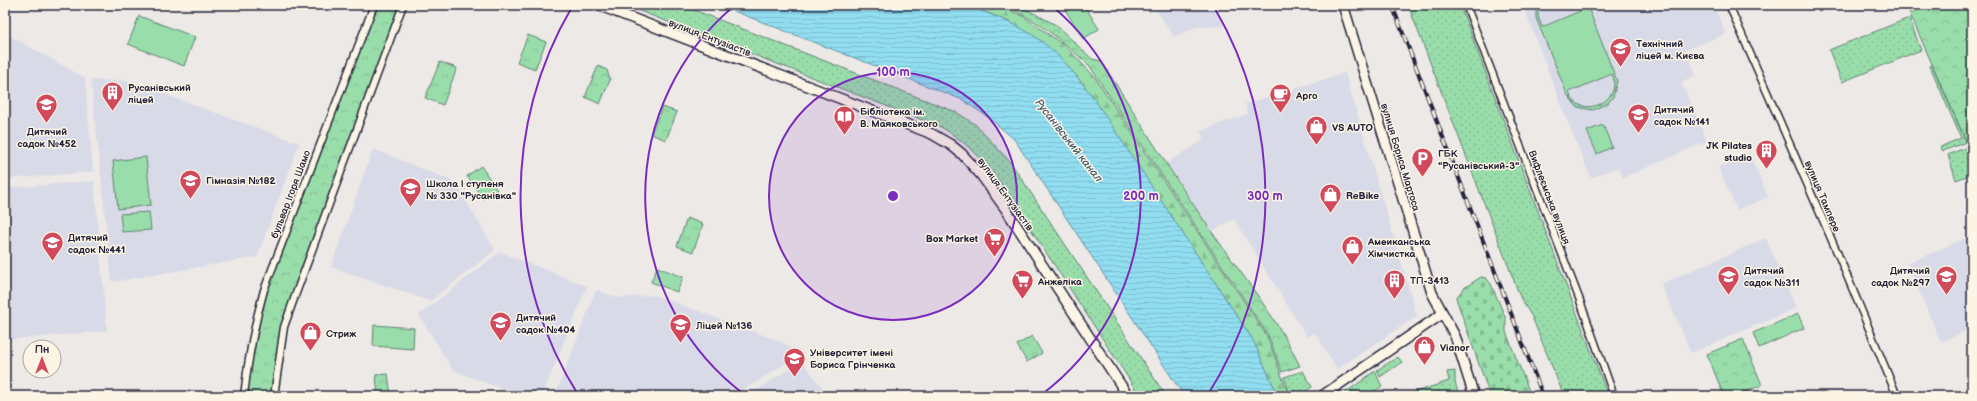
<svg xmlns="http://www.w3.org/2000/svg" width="1977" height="401" font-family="'Balsamiq Sans',sans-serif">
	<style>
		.built { fill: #d9dae7 }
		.grass { fill: url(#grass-dots); stroke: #5e8072 }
		.forest { fill: url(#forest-firs); stroke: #5e8072 }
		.cemetery { fill: url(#cemetery-stones); stroke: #5e8072 }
		.park { fill: url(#park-crowns); stroke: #5e8072 }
		.pitch { fill: #99deaa; stroke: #5e8072; fill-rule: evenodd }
		.water { fill: url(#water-rules); stroke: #6593a8 }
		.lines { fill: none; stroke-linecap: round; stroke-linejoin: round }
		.street-casing { stroke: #22223b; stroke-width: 9 }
		.secondary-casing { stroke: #22223b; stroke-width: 12 }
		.street { stroke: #fcf5e5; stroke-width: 6 }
		.secondary { stroke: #fcf5e5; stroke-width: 9 }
		.rail-casing { stroke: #22223b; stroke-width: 4 }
		.rail { stroke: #fcf5e5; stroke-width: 2.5; stroke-dasharray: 8; stroke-linecap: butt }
		.ring { fill: none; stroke: #7b2cbf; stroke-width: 2 }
		.labels { text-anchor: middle; stroke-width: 3; stroke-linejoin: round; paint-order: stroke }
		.street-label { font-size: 10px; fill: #22223b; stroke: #fcf5e5 }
		.poi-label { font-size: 10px; font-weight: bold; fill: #22223b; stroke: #fcf5e5; text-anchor: start }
		.water-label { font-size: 11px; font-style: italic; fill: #435a72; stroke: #fcf5e5 }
		.centre { fill: #7b2cbf; stroke: #fcf5e5; stroke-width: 2 }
		.ring-label { font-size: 12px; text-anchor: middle; font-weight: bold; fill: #7b2cbf; stroke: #fcf5e5; stroke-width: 3; stroke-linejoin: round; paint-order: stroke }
	</style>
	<defs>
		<pattern id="grass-dots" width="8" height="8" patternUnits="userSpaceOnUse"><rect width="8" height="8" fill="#99deaa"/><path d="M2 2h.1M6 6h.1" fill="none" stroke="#84be93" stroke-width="1.8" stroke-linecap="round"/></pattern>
		<pattern id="forest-firs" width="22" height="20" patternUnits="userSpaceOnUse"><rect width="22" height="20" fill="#99deaa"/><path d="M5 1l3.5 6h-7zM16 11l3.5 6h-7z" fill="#84be93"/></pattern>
		<pattern id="cemetery-stones" width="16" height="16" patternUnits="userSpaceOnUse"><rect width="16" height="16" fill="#99deaa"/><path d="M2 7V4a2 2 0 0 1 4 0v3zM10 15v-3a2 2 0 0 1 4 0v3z" fill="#84be93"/></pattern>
		<pattern id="park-crowns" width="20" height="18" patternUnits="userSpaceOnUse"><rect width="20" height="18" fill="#99deaa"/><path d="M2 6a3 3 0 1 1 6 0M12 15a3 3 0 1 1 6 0" fill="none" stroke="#84be93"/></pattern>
		<pattern id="water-rules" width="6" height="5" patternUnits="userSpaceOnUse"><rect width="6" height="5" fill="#91def1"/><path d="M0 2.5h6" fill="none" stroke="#7dbed0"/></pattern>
	</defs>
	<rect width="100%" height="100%" fill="#ece9e6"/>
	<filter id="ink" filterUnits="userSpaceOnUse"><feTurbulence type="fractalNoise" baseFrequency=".025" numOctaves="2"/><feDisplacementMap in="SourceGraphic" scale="8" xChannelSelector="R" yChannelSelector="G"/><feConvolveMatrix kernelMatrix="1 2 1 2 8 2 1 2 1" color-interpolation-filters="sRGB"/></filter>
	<g filter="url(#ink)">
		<!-- built -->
		<path class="built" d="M1153,5H1215L1224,26L1196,27L1174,37Z
			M1523,5H1713L1726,34L1686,50L1696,75L1681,82L1707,141L1623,178L1618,167L1591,178L1570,128Z
			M5,33L85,78L93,172L5,179Z
			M1345,73L1417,316L1337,369L1315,333L1307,337L1234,219L1211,232L1167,163L1204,140L1200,131L1248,114L1245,104Z
			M91,80L128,81L299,143L257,257L112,282Z
			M373,149L455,182L495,250L430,301L331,267Z
			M1749,153L1768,197L1737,210L1718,167Z
			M94,181L107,331L5,340V188Z
			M1968,237L1972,247V328L1941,342L1907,264Z
			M1766,238L1796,308L1691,353L1661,284Z
			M500,252L587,286L542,396H520L453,370L419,315Z
			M596,290L619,298L654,295L668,300L782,342L790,347L796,357L734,396H555Z
			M802,361L829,396H747Z"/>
		<!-- grass -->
		<path class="grass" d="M624,5H681L956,112L976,125L1011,163L1166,396H1140L998,179C981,158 965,141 941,127Z
			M1408,5H1460L1608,396H1564L1532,317L1521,299Z
			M1909,18L1921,50L1842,82L1829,50Z
			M1932,65L1966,142L1943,151L1940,147L1961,138L1930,66Z
			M1972,145V174L1956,180L1948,155Z
			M1398,357L1402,362L1380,377L1377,370Z
			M1303,371L1312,387L1298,396H1291L1284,377Z
			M1455,371V382L1459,396H1409V394L1449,381L1447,372Z"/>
		<!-- forest -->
		<path class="forest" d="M968,5H997L1023,16L1065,46L1094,76L1267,336L1289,396H1278L1251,337L1096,103L1075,74L1041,41L1015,26L1012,23Z"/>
		<!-- cemetery -->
		<path class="cemetery" d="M1481,277L1486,278L1491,284L1506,319V332L1531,396H1490L1456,298L1464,288Z"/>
		<!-- park -->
		<path class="park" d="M374,5H403L284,327L274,396H244L255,323Z
			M1004,5H1018L1056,25L1092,59L1101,61C1138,118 1173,176 1212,232C1242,276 1277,317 1300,366L1282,372L1268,335L1089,65C1059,39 1041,22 1004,5Z
			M1906,5H1972V141L1967,143Z
			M528,35L546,42L535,69L517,62Z
			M440,62L457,68L443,105L425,98Z
			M598,66L607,70L610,80L600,104L585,97Z
			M662,107L677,112L666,140L651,134Z
			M687,218L703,224L693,252L677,246Z
			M1032,336L1042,353L1027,362L1017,345Z
			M1743,339L1762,385L1735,396H1724L1707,354Z
			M1375,371L1382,387L1365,396H1341Z
			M388,374L391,396H378L376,375Z"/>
		<!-- pitch -->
		<path class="pitch" d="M1076,5H1084L1099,29L1083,39L1066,11Z
			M1536,5H1539L1538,16L1542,27L1585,9L1584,5H1587L1617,81L1613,97L1608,103L1593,110L1577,107L1567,94L1536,18ZM1612,74C1624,103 1578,121 1569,92Z
			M139,16L195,37L184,66L128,44Z
			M1603,125L1612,147L1597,154L1587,131Z
			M146,157L151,205L118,209L113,161Z
			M481,166L497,190L483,199L467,176Z
			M149,212L151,230L122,232L120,214Z
			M657,267L683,277L677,292L651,282Z
			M1798,314L1804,328L1759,348L1753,333Z
			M374,325L414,328L413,349L373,346Z"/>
		<!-- water -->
		<path class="water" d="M718,5H966C992,15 1019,24 1041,41C1062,56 1079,79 1095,100L1253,340L1278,396H1184L1014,139L989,118L963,100Z"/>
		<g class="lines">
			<defs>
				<path id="street" d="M1466,5L1579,298L1614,396
					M1729,5L1840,259L1897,396
					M244,396C248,359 254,325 264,290L374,5
					M274,396L284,327L295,296L403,5"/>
				<path id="secondary" d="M598,5L932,134L951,145L962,154L981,175L1005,208L1128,396
					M1343,5L1432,293L1455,336L1474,396
					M1322,396L1442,314"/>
			</defs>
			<!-- street casing -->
			<use href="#street" class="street-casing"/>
			<!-- secondary casing -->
			<use href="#secondary" class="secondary-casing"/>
			<!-- street -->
			<use href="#street" class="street"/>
			<!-- secondary -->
			<use href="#secondary" class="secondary"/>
			<defs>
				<path id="rail" d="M1392,5L1543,396"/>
			</defs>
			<!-- rail casing -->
			<use href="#rail" class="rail-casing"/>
			<!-- rail -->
			<use href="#rail" class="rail"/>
		</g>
	</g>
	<!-- distance rings -->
	<circle cx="893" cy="196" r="124" fill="#7b2cbf" fill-opacity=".12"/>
	<g class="ring">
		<circle cx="893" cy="196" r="124"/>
		<path d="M745 395A248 248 0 0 1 734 6M1052 6A248 248 0 0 1 1041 395"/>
		<path d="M579 396A372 372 0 0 1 572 7M1214 7A372 372 0 0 1 1207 396"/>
	</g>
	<!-- icons -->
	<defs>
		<symbol id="school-pin" viewBox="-11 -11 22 30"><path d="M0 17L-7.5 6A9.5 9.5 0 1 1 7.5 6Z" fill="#d1495b" stroke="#fcf5e5"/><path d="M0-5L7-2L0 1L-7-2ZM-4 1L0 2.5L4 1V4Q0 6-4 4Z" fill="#fff"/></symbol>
		<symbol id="building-pin" viewBox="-11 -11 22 30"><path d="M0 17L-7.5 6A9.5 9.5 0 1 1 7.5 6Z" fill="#d1495b" stroke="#fcf5e5"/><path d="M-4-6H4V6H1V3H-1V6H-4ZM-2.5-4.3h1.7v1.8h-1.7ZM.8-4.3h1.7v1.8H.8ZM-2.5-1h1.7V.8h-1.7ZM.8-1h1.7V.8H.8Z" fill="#fff"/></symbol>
		<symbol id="cafe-pin" viewBox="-11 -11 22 30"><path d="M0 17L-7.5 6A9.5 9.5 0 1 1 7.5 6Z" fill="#d1495b" stroke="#fcf5e5"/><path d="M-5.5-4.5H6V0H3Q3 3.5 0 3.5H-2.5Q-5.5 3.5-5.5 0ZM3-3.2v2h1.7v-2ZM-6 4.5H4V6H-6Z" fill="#fff"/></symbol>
		<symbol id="library-pin" viewBox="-11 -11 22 30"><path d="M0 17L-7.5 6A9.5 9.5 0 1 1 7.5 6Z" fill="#d1495b" stroke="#fcf5e5"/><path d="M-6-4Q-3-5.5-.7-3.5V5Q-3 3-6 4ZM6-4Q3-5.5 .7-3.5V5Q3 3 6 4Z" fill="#fff"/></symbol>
		<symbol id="shop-pin" viewBox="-11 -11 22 30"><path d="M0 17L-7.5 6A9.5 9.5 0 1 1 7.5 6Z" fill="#d1495b" stroke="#fcf5e5"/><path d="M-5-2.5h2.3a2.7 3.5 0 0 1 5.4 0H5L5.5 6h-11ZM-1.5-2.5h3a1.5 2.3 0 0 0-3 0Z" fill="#fff"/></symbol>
		<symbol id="parking-pin" viewBox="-11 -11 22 30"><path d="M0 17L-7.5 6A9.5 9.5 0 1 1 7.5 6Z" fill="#d1495b" stroke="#fcf5e5"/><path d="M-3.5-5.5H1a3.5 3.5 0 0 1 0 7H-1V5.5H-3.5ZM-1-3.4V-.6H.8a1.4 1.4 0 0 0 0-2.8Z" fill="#fff"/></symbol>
		<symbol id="supermarket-pin" viewBox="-11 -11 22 30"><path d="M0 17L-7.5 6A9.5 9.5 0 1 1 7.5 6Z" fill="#d1495b" stroke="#fcf5e5"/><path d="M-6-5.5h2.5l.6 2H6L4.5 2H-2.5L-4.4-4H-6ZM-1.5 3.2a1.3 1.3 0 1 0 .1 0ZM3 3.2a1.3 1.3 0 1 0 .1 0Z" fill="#fff"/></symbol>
		<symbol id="university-pin" viewBox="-11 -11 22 30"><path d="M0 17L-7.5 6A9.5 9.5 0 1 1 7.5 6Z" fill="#d1495b" stroke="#fcf5e5"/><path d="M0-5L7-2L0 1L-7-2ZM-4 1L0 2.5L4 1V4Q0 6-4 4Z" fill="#fff"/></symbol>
	</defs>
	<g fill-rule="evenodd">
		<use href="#school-pin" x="1608" y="36" width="25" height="34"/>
		<use href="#building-pin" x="100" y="80" width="25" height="34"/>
		<use href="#cafe-pin" x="1268" y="82" width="25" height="34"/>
		<use href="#school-pin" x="34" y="92" width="25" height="34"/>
		<use href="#school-pin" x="1626" y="102" width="25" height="34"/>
		<use href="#library-pin" x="832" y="104" width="25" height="34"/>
		<use href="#shop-pin" x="1304" y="114" width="25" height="34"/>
		<use href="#building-pin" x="1754" y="138" width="25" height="34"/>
		<use href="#parking-pin" x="1410" y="146" width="25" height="34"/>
		<use href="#school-pin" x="178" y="168" width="25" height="34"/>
		<use href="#school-pin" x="398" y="176" width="25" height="34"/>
		<use href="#shop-pin" x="1318" y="182" width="25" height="34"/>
		<use href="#supermarket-pin" x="982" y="226" width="25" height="34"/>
		<use href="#school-pin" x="40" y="230" width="25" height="34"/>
		<use href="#shop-pin" x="1340" y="234" width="25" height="34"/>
		<use href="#school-pin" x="1716" y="264" width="25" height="34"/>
		<use href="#school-pin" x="1934" y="264" width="25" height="34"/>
		<use href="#building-pin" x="1382" y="268" width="25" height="34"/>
		<use href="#supermarket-pin" x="1010" y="268" width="25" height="34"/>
		<use href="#school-pin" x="488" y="310" width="25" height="34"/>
		<use href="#school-pin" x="668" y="312" width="25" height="34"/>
		<use href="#shop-pin" x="298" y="320" width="25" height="34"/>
		<use href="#shop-pin" x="1412" y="334" width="25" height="34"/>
		<use href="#university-pin" x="782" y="346" width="25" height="34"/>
	</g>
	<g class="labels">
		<!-- street labels -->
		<g class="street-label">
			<text transform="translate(710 37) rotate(21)" y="4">вулиця Ентузіастів</text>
			<text transform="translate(1401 157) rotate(73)" y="4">вулиця Бориса Мартоса</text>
			<text transform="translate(290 194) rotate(-69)" y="4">бульвар Ігоря Шамо</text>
			<text transform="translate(1006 194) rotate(54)" y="4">вулиця Ентузіастів</text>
			<text transform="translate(1823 196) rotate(67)" y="4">вулиця Тампере</text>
			<text transform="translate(1550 197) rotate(69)" y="4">Вифлеємська вулиця</text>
		</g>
		<!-- poi labels -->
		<g class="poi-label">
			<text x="1636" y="47">Технічний<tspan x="1636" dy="12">ліцей м. Києва</tspan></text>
			<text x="128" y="91">Русанівський<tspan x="128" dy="12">ліцей</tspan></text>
			<text x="1296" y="99">Арго</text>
			<text x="1654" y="113">Дитячий<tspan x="1654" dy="12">садок №141</tspan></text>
			<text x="860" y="115">Бібліотека ім.<tspan x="860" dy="12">В. Маяковського</tspan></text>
			<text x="1332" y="131">VS AUTO</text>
			<text x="47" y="135" text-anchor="middle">Дитячий<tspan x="47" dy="12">садок №452</tspan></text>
			<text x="1752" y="149" text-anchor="end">JK Pilates<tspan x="1752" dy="12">studio</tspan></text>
			<text x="1438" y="157">ГБК<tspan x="1438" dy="12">"Русанівський-3"</tspan></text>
			<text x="206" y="184">Гімназія №182</text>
			<text x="426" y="187">Школа І ступеня<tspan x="426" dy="12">№ 330 "Русанівка"</tspan></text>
			<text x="1346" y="199">ReBike</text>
			<text x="68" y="241">Дитячий<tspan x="68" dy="12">садок №441</tspan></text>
			<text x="978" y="242" text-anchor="end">Box Market</text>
			<text x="1368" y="245">Амеиканська<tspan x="1368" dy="12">Хімчистка</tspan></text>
			<text x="1744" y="274">Дитячий<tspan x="1744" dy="12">садок №311</tspan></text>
			<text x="1930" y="274" text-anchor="end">Дитячий<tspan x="1930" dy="12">садок №297</tspan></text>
			<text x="1410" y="284">ТП-3413</text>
			<text x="1038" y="285">Анжеліка</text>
			<text x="516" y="321">Дитячий<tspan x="516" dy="12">садок №404</tspan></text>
			<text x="696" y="329">Ліцей №136</text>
			<text x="326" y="337">Стриж</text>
			<text x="1440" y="351">Vianor</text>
			<text x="810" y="356">Університет імені<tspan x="810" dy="12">Бориса Грінченка</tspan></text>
		</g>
		<!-- water labels -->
		<g class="water-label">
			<text transform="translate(1069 140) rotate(52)" y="4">Русанівський канал</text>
		</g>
	</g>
	<circle cx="893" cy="196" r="6" class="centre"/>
	<g class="ring-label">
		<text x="893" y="76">100 m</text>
		<text x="1141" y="200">200 m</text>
		<text x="1265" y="200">300 m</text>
	</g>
	<!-- margin -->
	<rect width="1977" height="401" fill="none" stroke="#fcf5e5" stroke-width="20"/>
	<rect x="10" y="10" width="1957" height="381" fill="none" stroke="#22223b" stroke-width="1.5" filter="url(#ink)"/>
	<!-- north arrow -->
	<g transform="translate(42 359)"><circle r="19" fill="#fcf5e5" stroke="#a5a1a1"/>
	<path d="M0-3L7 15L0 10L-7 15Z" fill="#d1495b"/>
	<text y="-6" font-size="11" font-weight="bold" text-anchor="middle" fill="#22223b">Пн</text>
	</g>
</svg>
